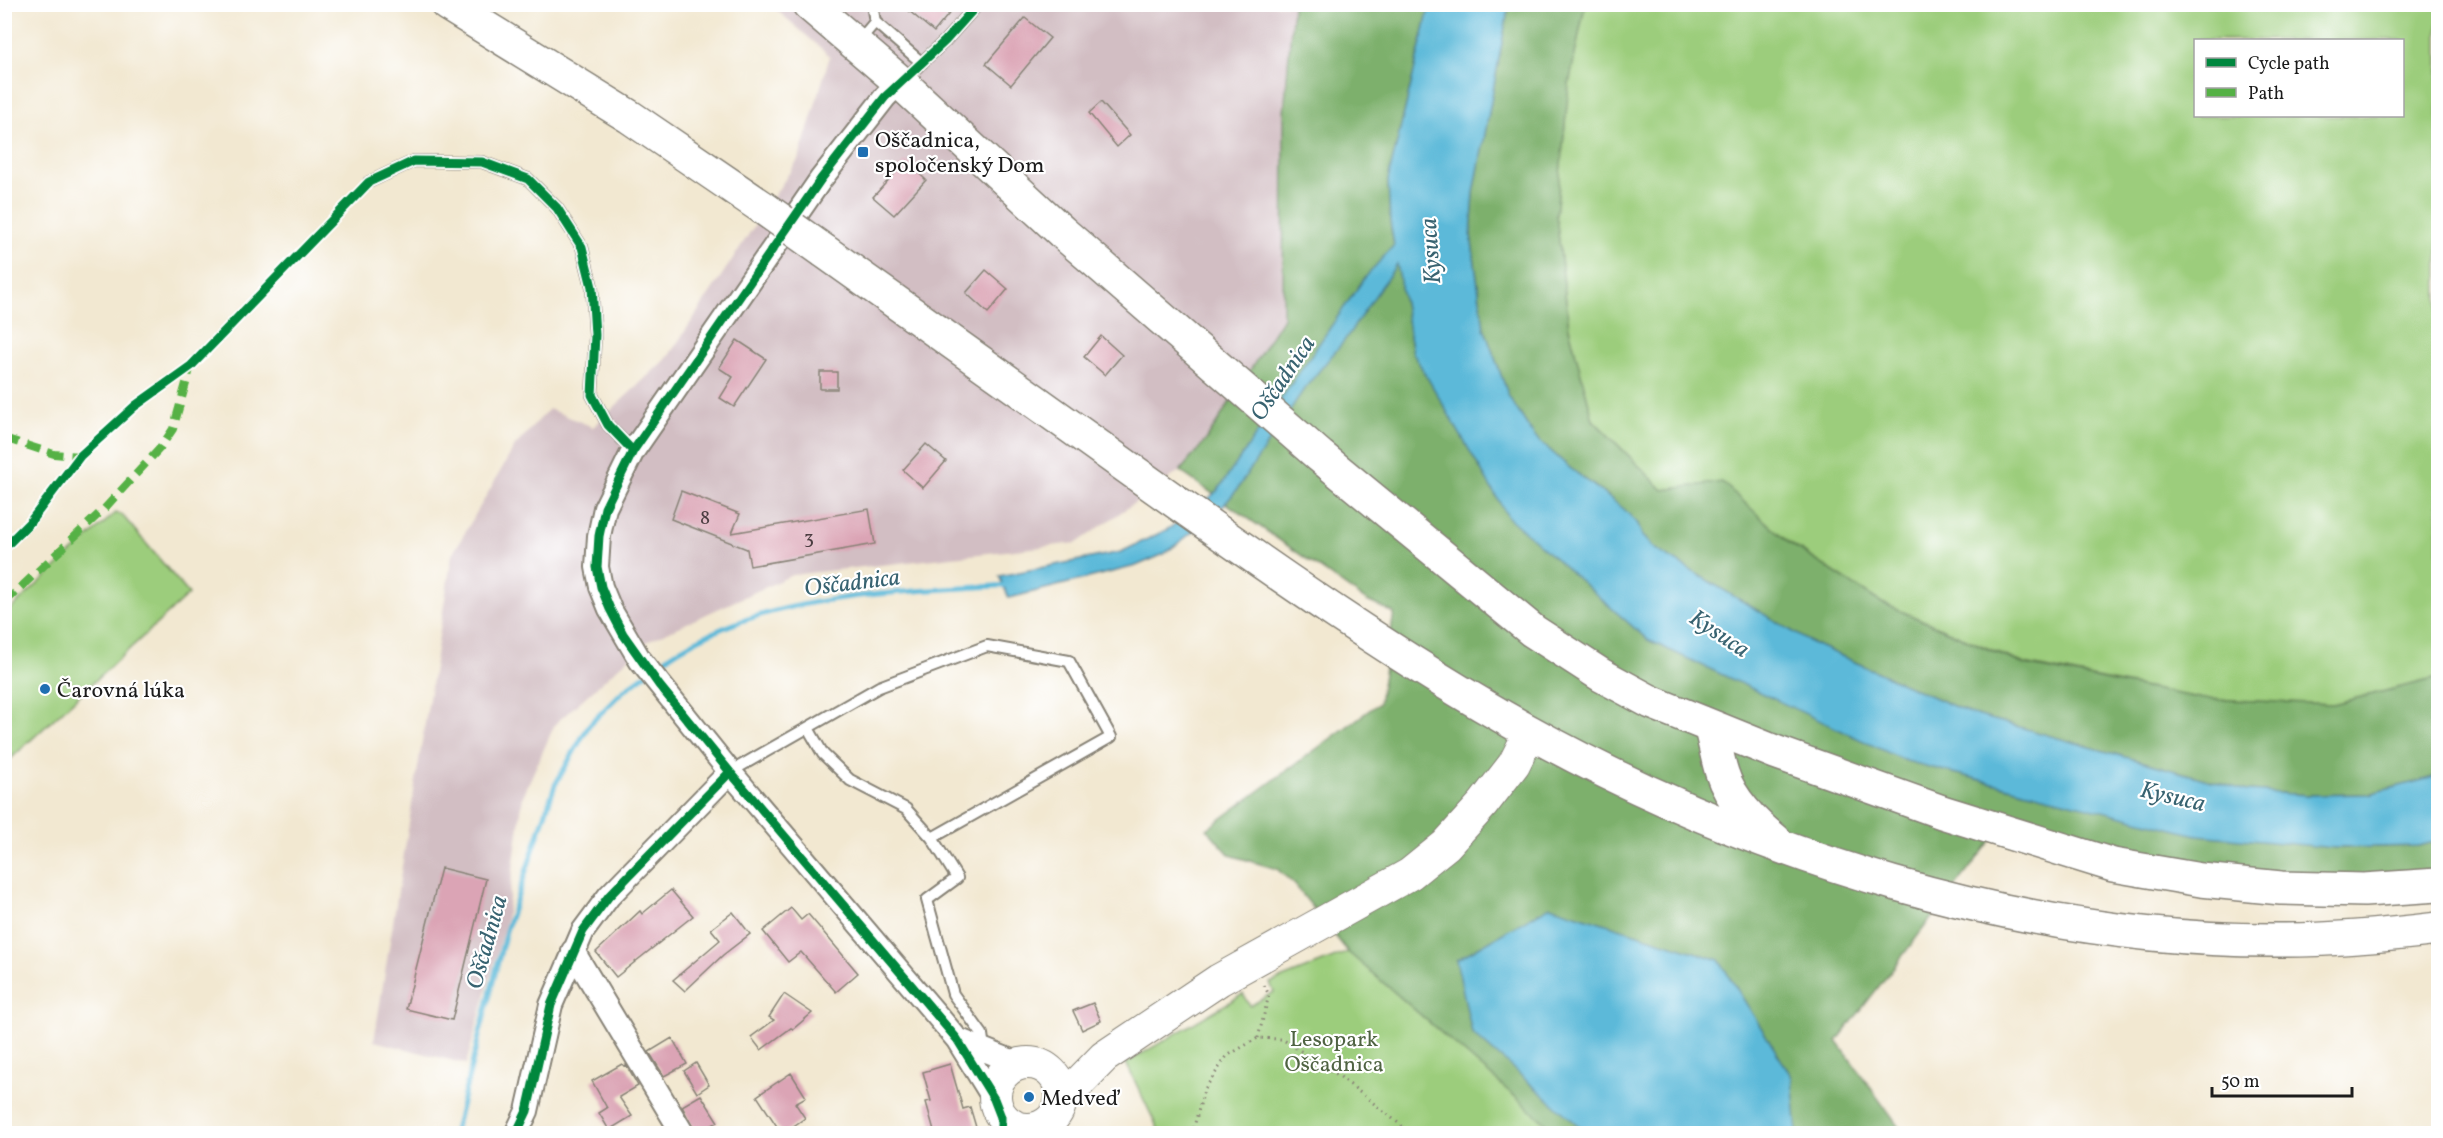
<svg xmlns="http://www.w3.org/2000/svg" width="2443" height="1138" font-family="Vollkorn,serif">
	<style>
		.industrial { fill: #d2bec3 }
		.green { fill: #9ccd7c; stroke: #5c744c; stroke-width: 1.5; fill-rule: evenodd }
		.forest { fill: #7db06c; stroke: #4c6644; stroke-width: 1.5 }
		.water { fill: #5bb9d9; stroke: #3c6a7a; stroke-width: 1.5 }
		.lines { fill: none; stroke-linecap: round; stroke-linejoin: round }
		.stream { stroke: #5bb9d9; stroke-width: 5 }
		.building { fill: #dba4b5 }
		.lane-casing { stroke: #878276; stroke-width: 14 }
		.street-casing { stroke: #878276; stroke-width: 26 }
		.secondary-casing { stroke: #878276; stroke-width: 34 }
		.primary-casing { stroke: #878276; stroke-width: 36 }
		.path { stroke: #878276; stroke-width: 3; stroke-dasharray: 1.5 4.5; stroke-linecap: butt }
		.lane { stroke: #fff; stroke-width: 10 }
		.street { stroke: #fff; stroke-width: 22 }
		.secondary { stroke: #fff; stroke-width: 32 }
		.primary { stroke: #fff; stroke-width: 33 }
		.primary-bridge-casing { stroke: #878276; stroke-width: 36; stroke-linecap: butt }
		.primary-bridge { stroke: #fff; stroke-width: 33 }
		.quiet { stroke: #55b145; stroke-width: 8; stroke-dasharray: 15 8; stroke-linecap: butt }
		.cycleway-casing { stroke: #fff; stroke-width: 13 }
		.cycleway { stroke: #00873e; stroke-width: 9 }
		.poi-dot { fill: #1f6fb2; stroke: #fff; stroke-width: 2 }
		.labels { text-anchor: middle; stroke-width: 4.5; stroke-linejoin: round; paint-order: stroke }
		.number-label { font-size: 20px; fill: #4c3e42 }
		.poi-label { font-size: 22px; fill: #1c1c1c; stroke: #fff; text-anchor: start }
		.park-label { font-size: 22px; fill: #4f6342; stroke: #fff }
		.water-label { font-size: 24px; font-style: italic; fill: #386371; stroke: #fff }
	</style>
	<rect width="100%" height="100%" fill="#fff"/>
	<filter id="ink" filterUnits="userSpaceOnUse"><feTurbulence type="fractalNoise" baseFrequency=".0167" numOctaves="2"/><feDisplacementMap in="SourceGraphic" scale="12" xChannelSelector="R" yChannelSelector="G"/><feConvolveMatrix kernelMatrix="1 2 1 2 8 2 1 2 1" color-interpolation-filters="sRGB"/></filter>
	<filter id="wash" filterUnits="userSpaceOnUse"><feTurbulence type="fractalNoise" baseFrequency=".008" numOctaves="4" result="noise"/><feDisplacementMap in="SourceGraphic" scale="24" xChannelSelector="R" yChannelSelector="G"/><feGaussianBlur stdDeviation="1.35" result="paint"/><feColorMatrix in="noise" values="0 0 0 0 0 0 0 0 0 0 0 0 0 0 0 0 0 1.4 0 .05"/><feComposite in="paint" operator="in"/></filter>
	<g filter="url(#wash)">
		<rect width="100%" height="100%" fill="#f2e8d1"/>
		<!-- industrial -->
		<path class="industrial" d="M771,5H1293L1284,113L1283,318L1206,440L1180,471L1077,543L792,575L648,641L555,724L523,796L506,921L466,1064L374,1041L452,555L515,446L549,409L593,427L668,357L799,158L830,56Z"/>
		<!-- green -->
		<path class="green" d="M1585,5H2438V678L2333,704L2204,699L2025,664L1880,602L1789,543L1722,483L1663,490L1593,420L1569,328L1556,215L1569,84ZM2196,40H2402V116H2196Z
			M115,513L122,515L189,594L5,764V614Z
			M1348,952L1557,1133H1160L1126,1063L1243,994L1250,1006L1274,992L1270,983Z"/>
		<!-- forest -->
		<path class="forest" d="M1293,5H1430L1388,180L1390,222L1413,353L1648,640L2335,848L2419,846L2438,841V895L2218,888L1996,834L1837,1041L1903,1133H1557L1348,952L1295,885L1277,869L1230,855L1207,829L1379,703L1394,613L1367,601L1180,471L1206,440L1283,318L1284,113Z
			M1509,5H1585L1569,84L1556,215L1569,328L1593,420L1663,490L1722,482L1789,543L1880,602L2025,665L2204,699L2333,704L2438,678V776L2369,794L2308,795L2247,791L1969,713L1810,642L1655,549L1642,535L1638,524L1607,495L1570,468L1534,436L1509,397L1484,328L1471,235L1474,193Z"/>
		<!-- water -->
		<path class="water" d="M1430,5H1509L1474,193L1471,235L1484,328L1509,397L1534,436L1570,468L1624,509L1638,524L1642,535L1655,549L1810,642L1969,713L2247,791L2308,795L2369,794L2438,776V841L2419,846L2335,848L2197,835L1906,761L1648,640L1508,517L1413,353L1397,264L1344,341L1304,389L1236,491L1217,513L1164,554L1136,566L1009,598L999,576L1121,552L1168,529L1201,505L1218,490L1363,280L1394,245L1390,222L1388,180Z
			M1550,906L1719,960L1792,1077L1797,1133H1587L1472,1033L1456,960Z"/>
		<g class="lines">
			<!-- stream -->
			<path class="stream" d="M653,668C752,591 890,594 1009,585
				M454,1134L506,931L555,785L589,725L622,692L646,674"/>
		</g>
		<g id="blocks">
			<!-- building -->
			<path class="building" d="M901,4H957L934,32Z
				M1025,18L1050,38L1011,85L986,64Z
				M1101,102L1130,135L1117,147L1089,113Z
				M906,161L926,180L894,215L873,197Z
				M986,270L1008,289L988,313L966,293Z
				M1101,336L1122,355L1105,375L1084,357Z
				M737,340L766,359L734,407L720,398L733,377L719,368Z
				M820,372H837V389H820Z
				M926,444L946,461L923,488L903,470Z
				M681,491L740,514L732,533L869,509L875,544L750,566L747,549L671,519Z
				M441,868L486,879L452,1020L406,1009Z
				M671,890L693,916L616,977L596,952L640,911L642,914Z
				M791,908L801,920L808,914L858,973L836,992L801,952L788,962L763,931Z
				M733,912L750,934L723,955L685,991L673,980L720,940L711,929Z
				M784,994L812,1013L793,1029L791,1028L761,1050L751,1037L774,1020L769,1017Z
				M1093,1003L1101,1021L1082,1030L1073,1011Z
				M672,1038L687,1064L664,1076L649,1052Z
				M696,1063L709,1085L697,1093L684,1071Z
				M622,1064L624,1066L626,1065L638,1086L619,1097L632,1116L609,1130L599,1113L607,1108L592,1081Z
				M950,1064L963,1109L970,1107L978,1134H935L926,1102L931,1101L923,1072Z
				M791,1073L806,1097L795,1103L805,1118L782,1134L757,1096Z
				M701,1095L718,1122L696,1134L682,1106Z"/>
		</g>
	</g>
	<g filter="url(#ink)">
		<use href="#blocks" fill-opacity="0" stroke="#878276" stroke-width="1.5"/>
		<g class="lines">
			<defs>
				<path id="lane" d="M875,22L922,63
					M858,42L875,22L872,4
					M902,81L945,41L978,4
					M369,182L414,161L482,162L528,179L557,208L582,247L592,287L595,335L592,395L608,425L633,451
					M730,772L879,687L987,646L1069,661L1111,737L932,838L906,809L850,780L823,754L808,728
					M932,838L957,878L927,900L953,994L982,1034L984,1049"/>
				<path id="street" d="M900,82L885,97L821,179L633,451L605,508L599,536L597,567L601,587L610,609L640,660L730,772L957,1039L994,1099
					M573,951L683,1134
					M957,1039L1019,1064
					M516,1134L527,1111L551,1005L583,931L609,896L730,772"/>
				<path id="secondary" d="M995 1096a33 33 0 1 1 66 0a33 33 0 1 1-66 0Z
					M1061,1101L1104,1057L1219,980L1410,874L1446,845L1483,804L1514,764L1530,732"/>
				<path id="primary" d="M447,4L630,117L762,207
					M809,4L900,82L1062,232L1320,456L1533,631L1601,675L1651,702L1775,752L1942,812L2113,865L2201,880L2281,888L2364,890L2438,885
					M824,251C934,329 1045,408 1155,487C1275,572 1397,658 1526,730C1751,855 2026,943 2285,940C2337,940 2388,935 2438,929
					M1710,726C1715,742 1717,758 1722,773C1730,799 1754,824 1775,840"/>
			</defs>
			<!-- lane casing -->
			<use href="#lane" class="lane-casing"/>
			<!-- street casing -->
			<use href="#street" class="street-casing"/>
			<!-- secondary casing -->
			<use href="#secondary" class="secondary-casing"/>
			<!-- primary casing -->
			<use href="#primary" class="primary-casing"/>
			<!-- path -->
			<path class="path" d="M1258,1038L1269,995L1263,983
				M1192,1134L1204,1090L1227,1056L1258,1038L1282,1039L1338,1075L1412,1134"/>
			<!-- lane -->
			<use href="#lane" class="lane"/>
			<!-- street -->
			<use href="#street" class="street"/>
			<!-- secondary -->
			<use href="#secondary" class="secondary"/>
			<!-- primary -->
			<use href="#primary" class="primary"/>
			<defs>
				<path id="primary-bridge" d="M762,207L824,251"/>
			</defs>
			<!-- primary-bridge casing -->
			<use href="#primary-bridge" class="primary-bridge-casing"/>
			<!-- primary-bridge -->
			<use href="#primary-bridge" class="primary-bridge"/>
			<!-- quiet -->
			<path class="quiet" d="M4,438L54,454L80,456
				M4,603L104,509L161,447L173,429L191,366"/>
			<defs>
				<path id="cycleway" d="M978,4L945,41L885,97L821,179L633,451L605,508L599,536L597,567L601,587L610,609L623,634L659,685L730,772L957,1039L994,1099L1001,1117V1134
					M4,548L30,522L80,456L135,406L191,366L369,182L414,161L482,162L528,179L557,208L582,247L592,287L595,335L592,395L608,425L633,451
					M516,1134L527,1111L551,1005L583,931L609,896L730,772"/>
			</defs>
			<!-- cycleway casing -->
			<use href="#cycleway" class="cycleway-casing"/>
			<!-- cycleway -->
			<use href="#cycleway" class="cycleway"/>
		</g>
	</g>
	<!-- markers -->
	<g class="poi-dot">
		<rect x="857" y="146" width="12" height="12" rx="3"/>
		<circle cx="45" cy="689" r="6"/>
		<circle cx="1029" cy="1097" r="6"/>
	</g>
	<g class="labels">
		<!-- number labels -->
		<g class="number-label">
			<text x="705" y="524">8</text>
			<text x="809" y="544">3</text>
		</g>
		<!-- poi labels -->
		<g class="poi-label">
			<text x="875" y="147">Oščadnica,<tspan x="875" dy="25">spoločenský Dom</tspan></text>
			<text x="57" y="697">Čarovná lúka</text>
			<text x="1041" y="1105">Medveď</text>
		</g>
		<!-- park labels -->
		<g class="park-label">
			<text x="1334" y="1046">Lesopark<tspan x="1334" dy="25">Oščadnica</tspan></text>
		</g>
		<!-- water labels -->
		<g class="water-label">
			<text transform="translate(1430 251) rotate(-94)" y="8">Kysuca</text>
			<text transform="translate(1282 378) rotate(-56)" y="8">Oščadnica</text>
			<text transform="translate(852 582) rotate(-7)" y="8">Oščadnica</text>
			<text transform="translate(1720 633) rotate(34)" y="8">Kysuca</text>
			<text transform="translate(2173 796) rotate(13)" y="8">Kysuca</text>
			<text transform="translate(486 942) rotate(-74)" y="8">Oščadnica</text>
		</g>
	</g>
	<!-- margin -->
	<rect width="2443" height="1138" fill="none" stroke="#fff" stroke-width="24"/>
	<!-- legend -->
	<rect x="2194" y="39" width="210" height="78" fill="#ffffff" stroke="#a4a4a4" stroke-width="1.5"/>
	<rect x="2206" y="58" width="30" height="9" fill="#00873e" stroke="#a4a4a4" stroke-width="1.5"/>
	<text x="2248" y="69" font-size="18" fill="#1c1c1c">Cycle path</text>
	<rect x="2206" y="88" width="30" height="9" fill="#55b145" stroke="#a4a4a4" stroke-width="1.5"/>
	<text x="2248" y="99" font-size="18" fill="#1c1c1c">Path</text>
	<!-- scale -->
	<path d="M2212 1087v9h140v-9" fill="none" stroke="#1c1c1c" stroke-width="3"/>
	<text x="2221" y="1087" font-size="18" fill="#1c1c1c" stroke="#ffffff" stroke-width="4.5" paint-order="stroke">50 m</text>
</svg>
